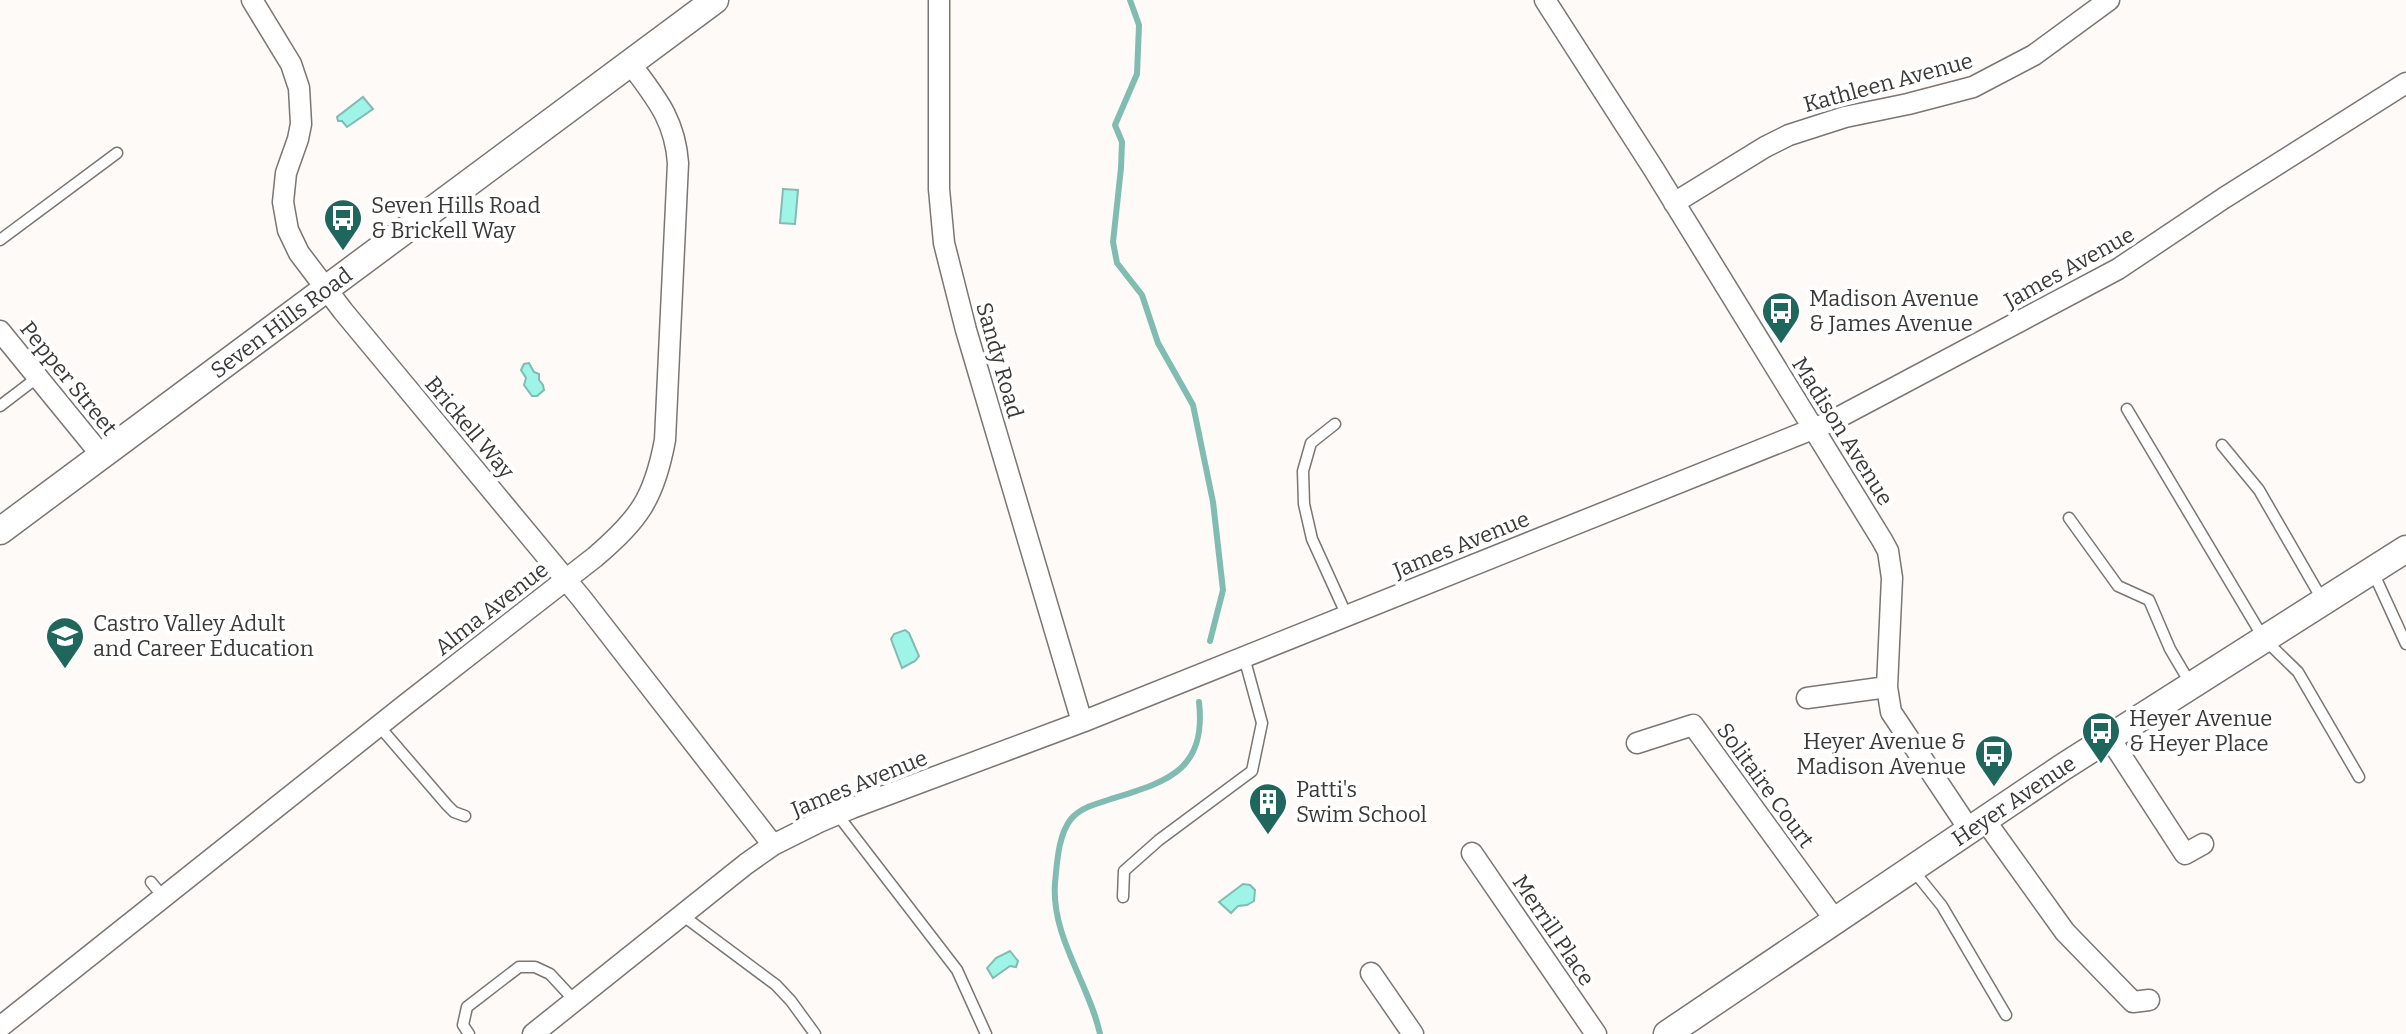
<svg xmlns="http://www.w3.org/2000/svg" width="2406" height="1034" font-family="Bitter,serif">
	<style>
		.water { fill: #9ef4e6; stroke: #80bcb2; stroke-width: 2 }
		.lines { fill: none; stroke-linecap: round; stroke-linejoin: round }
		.stream { stroke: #80bcb2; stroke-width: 6 }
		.service-casing { stroke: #797673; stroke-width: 13 }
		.minor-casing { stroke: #797673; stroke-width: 23 }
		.tertiary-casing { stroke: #797673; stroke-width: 29 }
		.service { stroke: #fff; stroke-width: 10 }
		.minor { stroke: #fff; stroke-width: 20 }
		.tertiary { stroke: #fff; stroke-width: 26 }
		.labels { text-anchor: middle; stroke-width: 8; stroke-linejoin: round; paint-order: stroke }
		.street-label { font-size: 22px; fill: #3a3938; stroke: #fff }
		.poi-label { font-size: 22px; fill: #3a3938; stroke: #fff; text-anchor: start }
	</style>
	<rect width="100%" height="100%" fill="#fefaf7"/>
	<!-- water -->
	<path class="water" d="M363,97L373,109L347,127L342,121H338L337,117Z
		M783,189L798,190L795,224L780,223Z
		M529,363L534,372L539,374V380L543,385L544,390L537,396H532L524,385L526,378L521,370L524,364Z
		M905,630L909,633L919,656L915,661L902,668L891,639L894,634Z
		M1243,884L1250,885L1255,890L1254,901L1247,905L1238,906L1231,913L1219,902Z
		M1010,951L1018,961L1016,967L1010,966L993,978L987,968L996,958Z"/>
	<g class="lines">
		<!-- stream -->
		<path class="stream" d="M1130,0L1139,25L1137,74L1115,125L1122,142L1121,168L1113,242L1117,263L1142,295L1158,343L1193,405L1213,502L1223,590L1210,641
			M1100,1034C1089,983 1051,937 1055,883C1057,864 1058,835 1071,819C1080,808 1095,804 1108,800C1164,782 1207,773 1199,702"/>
		<defs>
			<path id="service" d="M0,240L117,153
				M0,406L38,377
				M2127,409L2264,639L2298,672L2359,777
				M1335,424L1311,443L1303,471L1304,504L1312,539L1347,616
				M2222,445L2259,490L2323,601
				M2069,518L2118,586L2149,600L2170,649L2190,683
				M2373,572L2406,644
				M379,726L447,805L454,812L465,816
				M837,814L957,970L986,1034
				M1913,870L1942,906L2006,1015
				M151,882L164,898
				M1123,897L1124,871L1159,840L1252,771L1262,723L1244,657
				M682,915L776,985L791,1001L815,1034
				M469,1034L463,1025L467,1007L519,967H535L550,974L575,1001"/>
			<path id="minor" d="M252,0L291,64L299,88L301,124L298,139L286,173L283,202L288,230L299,253L343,311L582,599L773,845
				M939,0V189L944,243L966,330L1082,722
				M1545,0L1653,168L1882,540L1888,551L1892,578L1887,687L1891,712L1969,829
				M1674,203L1765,147L1789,135L1845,117L1908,104L1973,87L2034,55L2109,0
				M0,331L102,456
				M1807,698L1887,687
				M2109,737L2185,854L2203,844
				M1637,743L1693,725L1835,920
				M1984,819L2065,932L2133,1002L2149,1000
				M1472,853L1596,1034
				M1371,973L1413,1034
				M0,1027L405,705L595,557C639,519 654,499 665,440L678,163C675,119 655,97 630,63
				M533,1034L746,864L773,845L819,822L852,808L1082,722L1830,422L2118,269L2224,198L2406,83"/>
			<g id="tertiary">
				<path id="s1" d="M0,531L715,0"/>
				<path id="s2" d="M1667,1034L2063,767L2406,549"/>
			</g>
		</defs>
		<!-- service casing -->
		<use href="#service" class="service-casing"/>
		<!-- minor casing -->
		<use href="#minor" class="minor-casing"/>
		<!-- tertiary casing -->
		<use href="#tertiary" class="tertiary-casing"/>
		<!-- service -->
		<use href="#service" class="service"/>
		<!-- minor -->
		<use href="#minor" class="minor"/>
		<!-- tertiary -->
		<use href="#tertiary" class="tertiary"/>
	</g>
	<!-- icons -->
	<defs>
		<symbol id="bus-pin" viewBox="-11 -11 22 30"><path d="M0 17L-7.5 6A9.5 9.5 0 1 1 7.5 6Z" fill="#1f675d" stroke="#fff"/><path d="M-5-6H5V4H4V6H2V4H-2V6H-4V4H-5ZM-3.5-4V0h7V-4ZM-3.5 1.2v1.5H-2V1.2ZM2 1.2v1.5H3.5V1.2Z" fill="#fff"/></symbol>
		<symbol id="school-pin" viewBox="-11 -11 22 30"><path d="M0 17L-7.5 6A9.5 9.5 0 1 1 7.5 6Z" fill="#1f675d" stroke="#fff"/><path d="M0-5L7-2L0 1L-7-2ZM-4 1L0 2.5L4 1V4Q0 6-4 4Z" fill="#fff"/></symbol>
		<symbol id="building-pin" viewBox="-11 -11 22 30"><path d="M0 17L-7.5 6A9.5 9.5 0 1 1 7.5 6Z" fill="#1f675d" stroke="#fff"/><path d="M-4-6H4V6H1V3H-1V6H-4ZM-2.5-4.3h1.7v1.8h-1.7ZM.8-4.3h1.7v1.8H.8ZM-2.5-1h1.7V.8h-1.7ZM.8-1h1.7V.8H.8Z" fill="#fff"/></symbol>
	</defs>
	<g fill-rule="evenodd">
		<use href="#bus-pin" x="321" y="196" width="44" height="60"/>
		<use href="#bus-pin" x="1759" y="289" width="44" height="60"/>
		<use href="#school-pin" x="43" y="614" width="44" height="60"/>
		<use href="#bus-pin" x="2079" y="709" width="44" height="60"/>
		<use href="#bus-pin" x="1972" y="732" width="44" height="60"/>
		<use href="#building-pin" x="1246" y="780" width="44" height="60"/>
	</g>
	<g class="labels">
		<!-- street labels -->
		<g class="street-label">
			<text transform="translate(1888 82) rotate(-15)" y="8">Kathleen Avenue</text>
			<text transform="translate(2069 267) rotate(-29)" y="8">James Avenue</text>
			<text dy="8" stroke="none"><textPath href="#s1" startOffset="350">Seven Hills Road</textPath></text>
			<text transform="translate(1000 360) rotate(74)" y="8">Sandy Road</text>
			<text transform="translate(69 378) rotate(51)" y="8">Pepper Street</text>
			<text transform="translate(470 427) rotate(50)" y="8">Brickell Way</text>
			<text transform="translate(1843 431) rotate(58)" y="8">Madison Avenue</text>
			<text transform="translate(1461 544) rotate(-22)" y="8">James Avenue</text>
			<text transform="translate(491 608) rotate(-38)" y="8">Alma Avenue</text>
			<text transform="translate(859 783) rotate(-22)" y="8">James Avenue</text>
			<text transform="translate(1766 785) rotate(54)" y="8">Solitaire Court</text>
			<text dy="8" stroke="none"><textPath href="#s2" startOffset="418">Heyer Avenue</textPath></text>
			<text transform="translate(1554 930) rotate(56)" y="8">Merrill Place</text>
		</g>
		<!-- poi labels -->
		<g class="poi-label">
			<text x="371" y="213">Seven Hills Road<tspan x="371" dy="25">&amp; Brickell Way</tspan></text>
			<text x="1809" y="306">Madison Avenue<tspan x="1809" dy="25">&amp; James Avenue</tspan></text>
			<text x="93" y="631">Castro Valley Adult<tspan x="93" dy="25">and Career Education</tspan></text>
			<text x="2129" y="726">Heyer Avenue<tspan x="2129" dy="25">&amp; Heyer Place</tspan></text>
			<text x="1966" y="749" text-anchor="end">Heyer Avenue &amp;<tspan x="1966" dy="25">Madison Avenue</tspan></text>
			<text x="1296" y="797">Patti's<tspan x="1296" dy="25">Swim School</tspan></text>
		</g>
	</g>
</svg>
